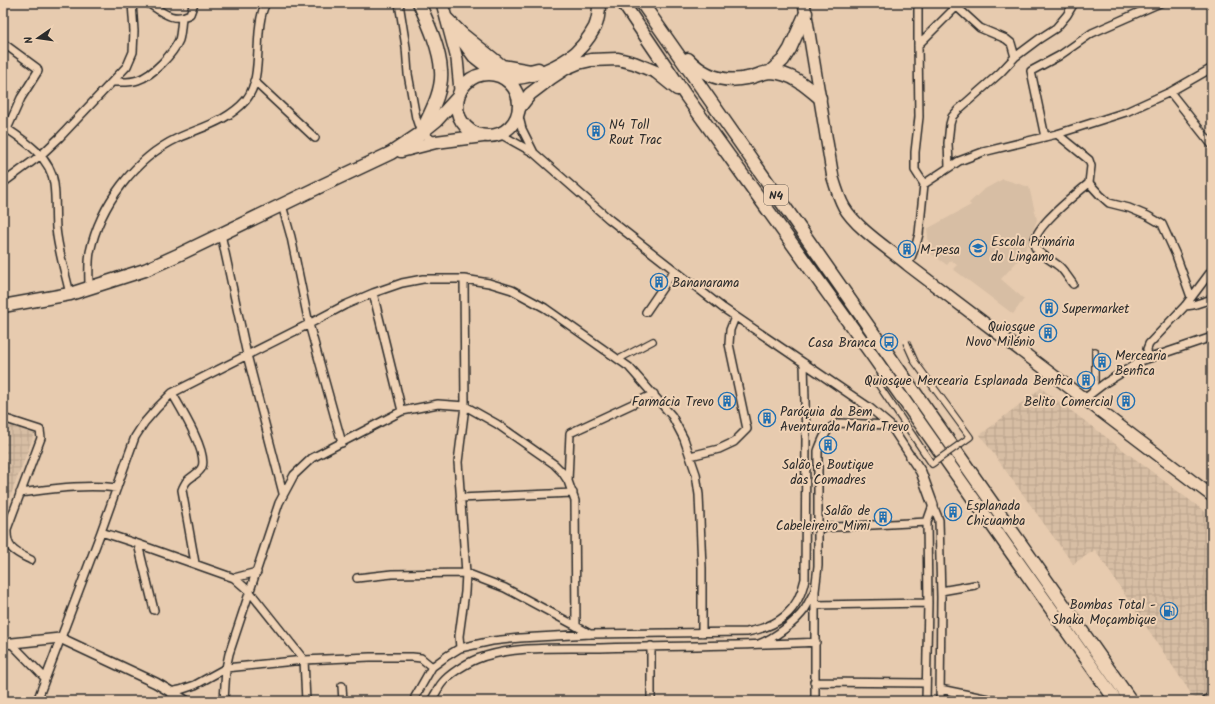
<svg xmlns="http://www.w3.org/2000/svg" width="1215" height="704" font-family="Kalam,sans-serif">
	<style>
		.built { fill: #d7bea4 }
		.industrial { fill: url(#industrial-grid) }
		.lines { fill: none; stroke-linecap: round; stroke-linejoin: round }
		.pedestrian-casing { stroke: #2b2b2b; stroke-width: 8 }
		.minor-casing { stroke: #2b2b2b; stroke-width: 10 }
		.tertiary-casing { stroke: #2b2b2b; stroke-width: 12 }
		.secondary-casing { stroke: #2b2b2b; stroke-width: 14 }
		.primary-casing { stroke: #2b2b2b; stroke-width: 15 }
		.trunk-casing { stroke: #2b2b2b; stroke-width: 15 }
		.pedestrian { stroke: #efd2b5; stroke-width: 5.5 }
		.minor { stroke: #efd2b5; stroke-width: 7 }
		.tertiary { stroke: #efd2b5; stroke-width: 9 }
		.secondary { stroke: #efd2b5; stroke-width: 11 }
		.primary { stroke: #efd2b5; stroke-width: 12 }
		.trunk { stroke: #efd2b5; stroke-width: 12 }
		.pedestrian-bridge-casing { stroke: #2b2b2b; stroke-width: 8; stroke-linecap: butt }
		.pedestrian-bridge { stroke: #efd2b5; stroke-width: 5.5 }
		.labels { text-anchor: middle; stroke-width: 4; stroke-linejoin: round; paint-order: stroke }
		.shield { fill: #efd2b5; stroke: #665d54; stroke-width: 1 }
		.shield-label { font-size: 12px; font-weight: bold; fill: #2b2b2b }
		.poi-label { font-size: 13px; fill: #2b2b2b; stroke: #efd2b5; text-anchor: start }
	</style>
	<defs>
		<pattern id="industrial-grid" width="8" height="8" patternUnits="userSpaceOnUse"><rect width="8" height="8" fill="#d7bea4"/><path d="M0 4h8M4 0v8" fill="none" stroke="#b9a38d"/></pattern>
	</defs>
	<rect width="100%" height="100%" fill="#e7cbaf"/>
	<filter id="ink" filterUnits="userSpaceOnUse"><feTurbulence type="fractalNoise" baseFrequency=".025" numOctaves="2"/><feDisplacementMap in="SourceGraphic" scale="8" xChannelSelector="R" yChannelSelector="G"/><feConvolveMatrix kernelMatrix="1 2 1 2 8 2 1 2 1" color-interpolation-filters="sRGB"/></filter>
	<g filter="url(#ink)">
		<!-- built -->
		<path class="built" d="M1003,179L1029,187L1037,220L1023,255L1001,279L1024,299L1013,314L953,269L957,265L951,260L947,265L930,253L927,229L971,205L969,203L983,190Z"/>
		<!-- industrial -->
		<path class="industrial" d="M1041,388L1212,517V701H1196L1095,550L1073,564L980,435Z
			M3,416L37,427L3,515Z"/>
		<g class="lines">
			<defs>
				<path id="pedestrian" d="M619,359L653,341
					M1092,393L1095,381V351"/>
				<path id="minor" d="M148,3C162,12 173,23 190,14L194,3
					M399,3L406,47L408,74L416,118L421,133L436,142
					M957,7L980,28L1006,39L1011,43L1015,57
					M3,43L37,68L38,71L21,98L7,129
					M918,45L960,3
					M254,81L315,138
					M113,82C121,82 130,83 138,80C153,75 173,54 179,40C181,33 181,25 182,18
					M1170,92L1212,145
					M518,113L522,129L534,153
					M3,126C24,140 51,157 54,184C56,199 55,213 56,228C58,250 65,272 70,294
					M500,134L534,153L609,219L723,308L870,408L890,425L911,457
					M1057,134L1089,160L1091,166L1089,183C1078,193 1024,233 1036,249C1041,255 1053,261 1060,267C1065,272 1069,279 1073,284
					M1045,137L1031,71L1059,56L1092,33L1160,3
					M949,166L948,143L950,124L952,117L958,110L1000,73L1015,57L1039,39L1056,28L1067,15L1074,3
					M3,183L41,155L59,138L127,66L133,52L134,31L132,3
					M1089,183L1100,195L1109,203L1129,208L1148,216L1162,224L1176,255L1191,297
					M924,184L959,161L983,152L1057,134L1126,112L1170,92L1212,68
					M282,205L291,237L309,324L342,443
					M221,234L247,355L283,493
					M908,265L916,245L919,234L924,184L915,170V152L919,117L918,45V3
					M89,288C89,276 88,264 90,252C100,205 135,158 178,138C202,127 228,121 246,100C265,77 252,29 266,3
					M373,293L402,411
					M1185,306L1193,305L1212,299
					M646,312L674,271
					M1148,358L1147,349L1149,344L1185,306L1212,270
					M172,393C180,407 208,452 202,467C199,474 191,476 186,482C185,484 183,487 182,490L195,563
					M1084,399L1105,383L1141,361L1212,337
					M3,418L40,430L41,438L7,529C6,549 15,552 31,560
					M690,456L719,449L734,442L747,429L729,344L730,330L735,317
					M568,481L570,433L654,394
					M20,493C53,489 84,484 117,488
					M460,498L573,493
					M933,505L939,520L941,597L940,701
					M818,528L927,522
					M101,532L138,544L234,578L250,592L304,660L306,701
					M138,544L154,610
					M234,578L257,572
					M357,578L392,574L466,573L505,588L576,626
					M941,591L975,585
					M815,605L928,603
					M11,643L45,678
					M759,644C774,638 795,623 805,609C808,604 811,598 814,592
					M651,646V701
					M460,648L459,636L465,592L466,573L458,462L465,406L464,279
					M814,682L926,683
					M342,686L343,701
					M940,689L998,701
					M170,692L180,690L195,685L226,668L304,660L370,657H412L421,658L432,667
					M37,701L101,532L135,437L144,423L157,408L172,393L309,324L345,305L373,293L402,283L423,279H464L489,283L512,290L545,308L629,367L672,416L684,439L696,474L699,495L702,568V633
					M224,701L226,668L229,654L279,503L294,475L312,458L402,411L438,404L465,406L497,424L554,464L562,472L568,481L575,501L576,626L590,634
					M414,701L415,697L432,667L447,656L460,648L492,641L520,638L590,634L747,632C779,626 798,612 805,579L806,439L804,363
					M431,701C435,695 438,688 442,683C449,674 467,663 477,659C510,646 558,648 594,648C668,646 742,646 816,642
					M815,701V591L818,566V451C823,438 826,427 840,423L890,425
					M926,701L928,603L927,522L933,505"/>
				<path id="tertiary" d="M911,457L921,472L933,505
					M3,644L60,638L156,683L186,701"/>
				<path id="secondary" d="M442,3L457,59L460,90
					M804,3L833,178C836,188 839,198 844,207C856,228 889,249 908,265L1212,496
					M455,31L474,57L497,75"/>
				<path id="primary" d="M457 105a31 31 0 1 1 62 0a31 31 0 1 1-62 0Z
					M401,151L436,142L483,136
					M3,306L70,294L145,270L178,255L321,186L391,153L421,133L437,120L458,97"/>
				<path id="trunk" d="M419,3C428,23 440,49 441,71C443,92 429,115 421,133
					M623,3L686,96L872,355L1116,701
					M642,3L1131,701
					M447,19L462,34L502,66L530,71L538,69
					M688,59C704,76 724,83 747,78C755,77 763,72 771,72C791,73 805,85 820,98
					M770,72L783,60L790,49L806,13
					M505,78C525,80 552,70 569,58C579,51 589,38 595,27C598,20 599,11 599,3
					M519,108L530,94L551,78L566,68L578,63L591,60L618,59L634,63L656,72L677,89
					M1209,701L1212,698"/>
			</defs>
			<!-- pedestrian casing -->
			<use href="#pedestrian" class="pedestrian-casing"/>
			<!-- minor casing -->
			<use href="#minor" class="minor-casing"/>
			<!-- tertiary casing -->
			<use href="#tertiary" class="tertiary-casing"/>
			<!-- secondary casing -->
			<use href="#secondary" class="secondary-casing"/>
			<!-- primary casing -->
			<use href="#primary" class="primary-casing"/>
			<!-- trunk casing -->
			<use href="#trunk" class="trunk-casing"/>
			<!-- pedestrian -->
			<use href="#pedestrian" class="pedestrian"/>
			<!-- minor -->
			<use href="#minor" class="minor"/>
			<!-- tertiary -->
			<use href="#tertiary" class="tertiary"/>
			<!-- secondary -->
			<use href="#secondary" class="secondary"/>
			<!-- primary -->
			<use href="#primary" class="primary"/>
			<!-- trunk -->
			<use href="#trunk" class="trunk"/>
			<defs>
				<path id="pedestrian-bridge" d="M871,380L878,384L932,464L970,437L915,362L906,342"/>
			</defs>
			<!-- pedestrian-bridge casing -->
			<use href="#pedestrian-bridge" class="pedestrian-bridge-casing"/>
			<!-- pedestrian-bridge -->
			<use href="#pedestrian-bridge" class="pedestrian-bridge"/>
		</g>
	</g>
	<!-- icons -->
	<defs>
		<symbol id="building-ring" viewBox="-11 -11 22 22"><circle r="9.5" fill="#efd2b5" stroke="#1f6fb2" stroke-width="1.5"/><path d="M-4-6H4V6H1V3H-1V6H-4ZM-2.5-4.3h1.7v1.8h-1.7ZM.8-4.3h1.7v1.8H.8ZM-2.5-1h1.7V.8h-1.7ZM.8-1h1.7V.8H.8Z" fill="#1f6fb2"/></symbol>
		<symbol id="school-ring" viewBox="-11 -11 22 22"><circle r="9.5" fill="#efd2b5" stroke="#1f6fb2" stroke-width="1.5"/><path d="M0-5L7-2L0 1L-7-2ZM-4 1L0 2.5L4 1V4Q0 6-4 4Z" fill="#1f6fb2"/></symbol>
		<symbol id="bus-ring" viewBox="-11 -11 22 22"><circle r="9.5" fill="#efd2b5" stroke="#1f6fb2" stroke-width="1.5"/><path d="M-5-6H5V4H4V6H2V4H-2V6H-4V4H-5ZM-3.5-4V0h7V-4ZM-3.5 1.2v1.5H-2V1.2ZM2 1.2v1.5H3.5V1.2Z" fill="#1f6fb2"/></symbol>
		<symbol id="fuel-ring" viewBox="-11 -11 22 22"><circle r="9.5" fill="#efd2b5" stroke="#1f6fb2" stroke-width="1.5"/><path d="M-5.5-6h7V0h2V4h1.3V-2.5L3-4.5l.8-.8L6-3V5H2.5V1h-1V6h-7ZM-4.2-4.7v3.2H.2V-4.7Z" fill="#1f6fb2"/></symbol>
	</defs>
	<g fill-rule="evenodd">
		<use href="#building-ring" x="586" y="121" width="20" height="20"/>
		<use href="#school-ring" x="968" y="238" width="20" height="20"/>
		<use href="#building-ring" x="897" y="239" width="20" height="20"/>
		<use href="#building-ring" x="649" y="272" width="20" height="20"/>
		<use href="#building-ring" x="1039" y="298" width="20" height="20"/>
		<use href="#building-ring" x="1038" y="323" width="20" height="20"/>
		<use href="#bus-ring" x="879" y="332" width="20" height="20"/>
		<use href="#building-ring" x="1092" y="352" width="20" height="20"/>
		<use href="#building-ring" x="1076" y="370" width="20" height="20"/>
		<use href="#building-ring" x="717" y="391" width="20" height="20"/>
		<use href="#building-ring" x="1116" y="391" width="20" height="20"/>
		<use href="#building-ring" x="757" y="408" width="20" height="20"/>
		<use href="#building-ring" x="818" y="435" width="20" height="20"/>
		<use href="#building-ring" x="943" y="502" width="20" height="20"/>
		<use href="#building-ring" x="873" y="507" width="20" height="20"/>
		<use href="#fuel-ring" x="1159" y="601" width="20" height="20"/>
	</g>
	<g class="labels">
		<!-- shield labels -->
		<rect class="shield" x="764" y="185" width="24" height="20" rx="3"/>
		<g class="shield-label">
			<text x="776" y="199">N4</text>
		</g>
		<!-- poi labels -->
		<g class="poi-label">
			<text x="609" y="129">N4 Toll<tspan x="609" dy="15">Rout Trac</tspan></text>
			<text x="991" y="246">Escola Primária<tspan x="991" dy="15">do Lingamo</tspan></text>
			<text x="920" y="254">M-pesa</text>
			<text x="672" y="287">Bananarama</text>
			<text x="1062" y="313">Supermarket</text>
			<text x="1035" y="331" text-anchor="end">Quiosque<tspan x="1035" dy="15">Novo Milénio</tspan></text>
			<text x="876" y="347" text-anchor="end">Casa Branca</text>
			<text x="1115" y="360">Mercearia<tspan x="1115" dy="15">Benfica</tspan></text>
			<text x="1073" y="385" text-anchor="end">Quiosque Mercearia Esplanada Benfica</text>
			<text x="714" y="406" text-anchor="end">Farmácia Trevo</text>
			<text x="1113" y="406" text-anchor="end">Belito Comercial</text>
			<text x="780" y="416">Paróquia da Bem<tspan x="780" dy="15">Aventurada Maria Trevo</tspan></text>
			<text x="828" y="469" text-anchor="middle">Salão e Boutique<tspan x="828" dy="15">das Comadres</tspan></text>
			<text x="966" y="510">Esplanada<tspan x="966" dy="15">Chicuamba</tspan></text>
			<text x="870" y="515" text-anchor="end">Salão de<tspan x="870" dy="15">Cabeleireiro Mimi</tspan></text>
			<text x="1156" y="609" text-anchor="end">Bombas Total -<tspan x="1156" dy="15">Shaka Moçambique</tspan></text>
		</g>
	</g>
	<!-- margin -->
	<rect width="1215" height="704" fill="none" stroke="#efd2b5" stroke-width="16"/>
	<rect x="8" y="8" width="1199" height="688" fill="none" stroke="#2b2b2b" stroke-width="1.5" filter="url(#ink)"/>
	<!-- north arrow -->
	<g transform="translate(38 38) rotate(257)" stroke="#efd2b5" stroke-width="3" paint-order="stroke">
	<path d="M0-3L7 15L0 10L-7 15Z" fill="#2b2b2b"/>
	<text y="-6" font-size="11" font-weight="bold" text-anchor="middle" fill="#2b2b2b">N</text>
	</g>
</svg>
